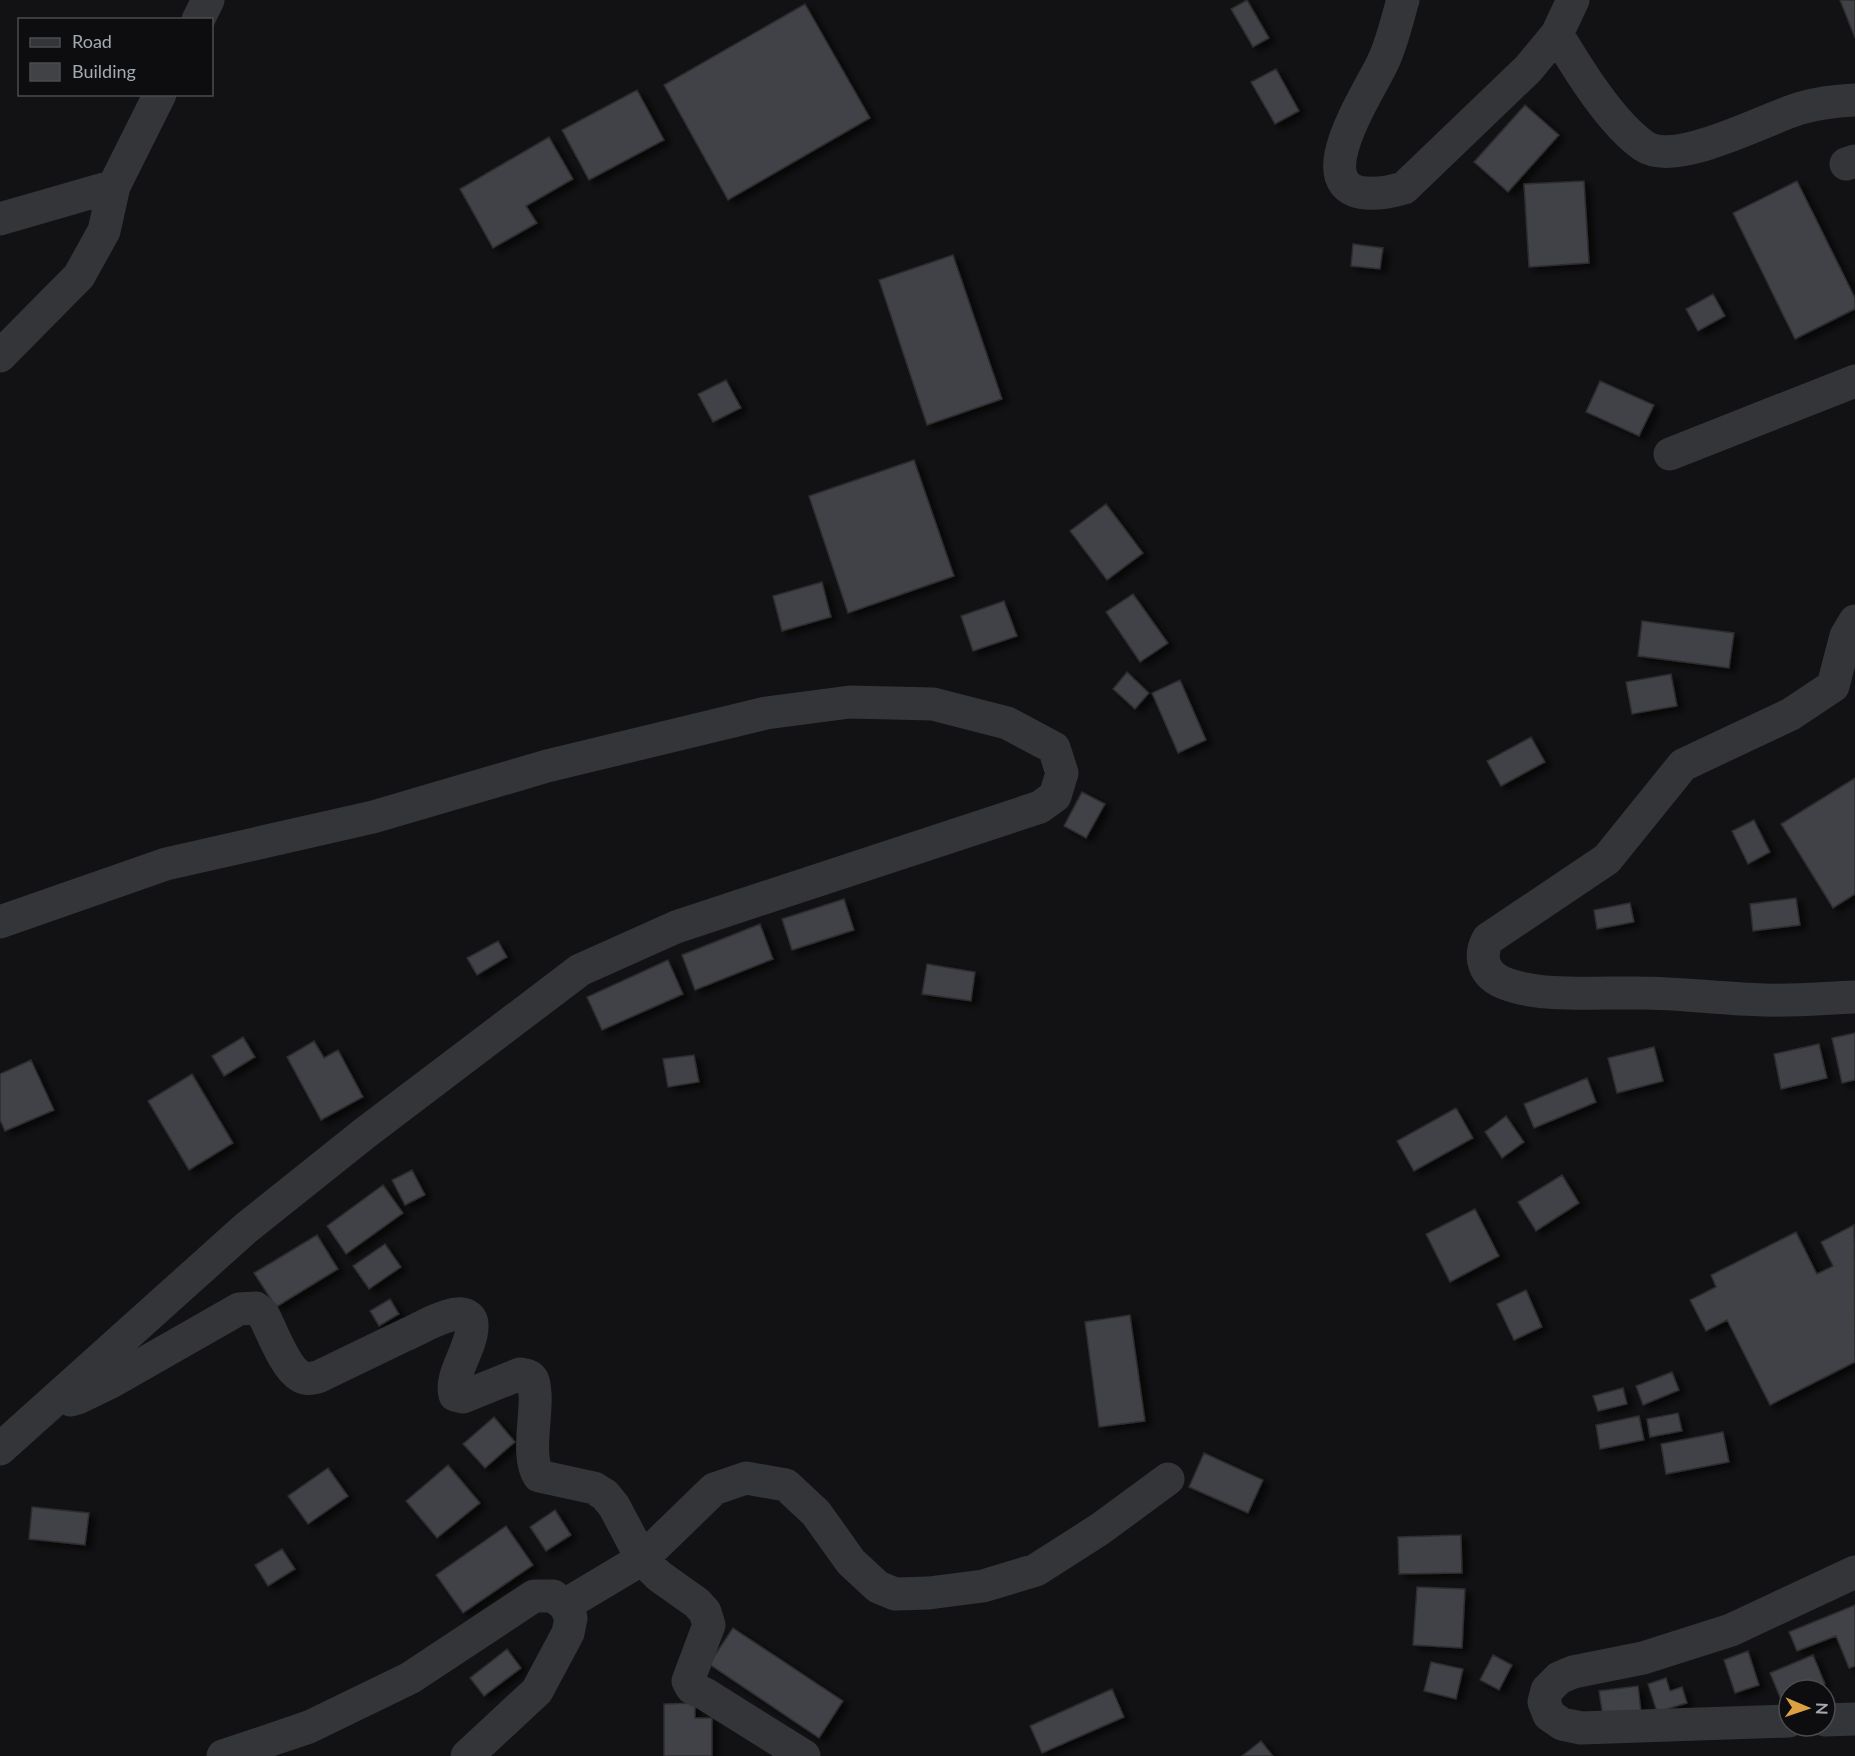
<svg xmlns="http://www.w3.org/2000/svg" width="1855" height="1756" font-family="Lato,sans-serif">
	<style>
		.building { fill: #414246; stroke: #2d2d2f; stroke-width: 1.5; filter: url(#shadow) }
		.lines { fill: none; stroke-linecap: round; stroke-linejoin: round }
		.minor { stroke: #343538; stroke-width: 33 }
	</style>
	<defs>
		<filter id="shadow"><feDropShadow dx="6" dy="4" stdDeviation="3" flood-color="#0009"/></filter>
	</defs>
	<rect width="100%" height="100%" fill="#121214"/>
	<!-- building -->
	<path class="building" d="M1247,0L1269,38L1253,47L1231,9Z
		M1840,0H1855V38Z
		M805,4L870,118L728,200L664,85Z
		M1276,69L1299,111L1275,124L1251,82Z
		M637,90L664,140L589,180L562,130Z
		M1525,105L1559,135L1508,192L1474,162Z
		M549,137L573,179L526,206L537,223L493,248L460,189Z
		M1584,181L1589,263L1529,267L1524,184Z
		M1797,181L1855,298V309L1795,339L1733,213Z
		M1353,244L1383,248L1380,269L1351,266Z
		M953,255L1002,399L927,425L879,280Z
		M1713,294L1725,316L1698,331L1686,309Z
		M726,380L741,408L713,422L698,394Z
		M1600,381L1654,405L1639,436L1586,412Z
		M914,460L954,576L848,613L809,496Z
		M1106,504L1143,553L1107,580L1070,531Z
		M822,582L831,617L782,631L773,596Z
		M1133,594L1168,643L1140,662L1106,612Z
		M1004,601L1017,636L973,651L961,616Z
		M1642,621L1734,633L1729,668L1638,656Z
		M1127,672L1149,693L1135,709L1113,689Z
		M1671,674L1677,706L1632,714L1626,682Z
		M1180,680L1206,740L1178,753L1152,693Z
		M1531,737L1545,762L1501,786L1487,761Z
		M1855,778V894L1833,908L1781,824Z
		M1082,792L1105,804L1086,838L1064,826Z
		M1754,820L1770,852L1748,864L1732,831Z
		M1796,898L1800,925L1753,931L1750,904Z
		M844,899L854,930L792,950L782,919Z
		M1630,903L1634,922L1597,929L1594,910Z
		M760,924L773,959L695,990L682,955Z
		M498,941L507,957L477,975L467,958Z
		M668,960L683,994L602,1030L587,997Z
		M927,964L975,972L971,1001L922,994Z
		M1855,1033V1080L1842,1083L1832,1038Z
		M243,1037L255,1057L224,1076L212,1056Z
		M314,1041L324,1058L338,1050L363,1097L321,1120L287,1057Z
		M1819,1044L1827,1078L1781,1089L1774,1054Z
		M1654,1047L1663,1081L1617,1093L1608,1058Z
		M694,1055L699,1082L668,1087L663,1059Z
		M31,1060L54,1110L5,1131L0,1120V1074Z
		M192,1074L233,1143L189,1170L148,1101Z
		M1587,1078L1596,1102L1534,1128L1524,1104Z
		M1456,1108L1473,1138L1414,1171L1397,1141Z
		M1506,1116L1524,1142L1502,1158L1485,1132Z
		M412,1170L425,1195L405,1205L392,1180Z
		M1562,1175L1579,1203L1536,1231L1518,1202Z
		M383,1185L403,1213L346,1254L327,1226Z
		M1475,1209L1499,1256L1450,1282L1426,1234Z
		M1854,1225L1855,1362L1770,1405L1727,1320L1706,1331L1690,1300L1716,1287L1711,1275L1796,1232L1817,1274L1833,1266L1821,1242Z
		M317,1235L338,1269L276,1307L254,1273Z
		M385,1244L401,1267L369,1289L353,1266Z
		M1526,1290L1542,1327L1514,1340L1497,1304Z
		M390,1299L399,1314L379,1326L370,1311Z
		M1130,1315L1145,1421L1099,1427L1085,1322Z
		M1672,1372L1679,1390L1643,1405L1636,1386Z
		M1623,1388L1627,1404L1598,1411L1593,1396Z
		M1678,1413L1682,1431L1650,1437L1647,1419Z
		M1639,1416L1644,1440L1600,1449L1596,1425Z
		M494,1417L515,1442L485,1468L463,1444Z
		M1723,1432L1729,1462L1666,1474L1661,1444Z
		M1204,1453L1263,1480L1248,1513L1189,1487Z
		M448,1465L480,1503L437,1538L406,1501Z
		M328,1468L348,1496L308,1524L288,1496Z
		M32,1507L89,1513L85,1545L29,1539Z
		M555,1510L571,1535L546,1551L530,1527Z
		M506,1526L533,1565L463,1613L436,1575Z
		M1461,1535L1462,1573L1399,1574L1398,1537Z
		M282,1549L295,1569L268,1586L255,1565Z
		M1417,1587L1465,1589L1462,1648L1413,1645Z
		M1855,1605V1666L1849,1668L1836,1636L1797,1651L1789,1632Z
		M733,1628L843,1701L819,1738L709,1664Z
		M507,1649L521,1668L484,1696L470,1678Z
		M1748,1651L1759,1685L1735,1693L1724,1660Z
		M1493,1655L1512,1665L1499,1690L1480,1680Z
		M1813,1655L1825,1684L1810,1690H1789V1699L1782,1702L1770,1673Z
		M1431,1662L1463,1669L1456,1699L1424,1691Z
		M1666,1678L1670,1691L1682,1687L1687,1703L1657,1712L1648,1684Z
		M1638,1686L1641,1712L1603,1717L1599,1691Z
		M1112,1689L1124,1717L1042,1753L1030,1726Z
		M695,1703V1718H712V1756H664V1704Z
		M1261,1741L1273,1756H1242Z"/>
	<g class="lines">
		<!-- minor -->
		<path class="minor" d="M1403,0C1397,20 1392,43 1383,62C1370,91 1296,198 1377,193C1386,193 1396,190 1404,188L1528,69L1557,34L1573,0
			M198,20L208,0
			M1557,34C1578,69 1611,123 1644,146C1676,168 1766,118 1801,108C1818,103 1837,101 1855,100
			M1846,164L1855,161
			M0,219L114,186
			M0,356L79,276L104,231L114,186L160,94
			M1670,454L1855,381
			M1855,621L1846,636L1833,686L1791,714L1683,765L1607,859L1488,939C1478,957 1484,975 1504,983C1541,998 1600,992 1640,993C1681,993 1722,999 1764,1000C1794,1001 1825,998 1855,997
			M0,922L166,864L373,817L547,766L766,713L850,702L933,704L1007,723L1054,748L1062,773L1055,796L1040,807L676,927L580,970L365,1133L246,1228L0,1449
			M71,1400L78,1398L111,1382L239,1309L256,1308L263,1314C271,1329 285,1368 300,1376C306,1380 312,1378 318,1377C347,1363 376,1349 405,1335C421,1328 438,1317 456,1314C464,1313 472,1316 472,1325C473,1347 449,1375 455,1395L463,1397L520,1374C525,1375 530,1375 532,1379C535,1383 534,1389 535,1393C537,1416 526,1457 539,1476L594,1488L605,1495L614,1506L642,1559L659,1576L697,1603L705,1612L709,1625L688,1681L692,1688L705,1694L804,1756
			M565,1605L642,1559L714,1489L746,1478L786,1485L816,1513L851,1562L878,1587L895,1594L929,1593L983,1586L1036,1570L1100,1529L1168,1479
			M1825,1720L1855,1719
			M1789,1721L1581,1728L1562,1724L1549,1715L1544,1702L1547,1690L1559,1678L1573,1672L1643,1658L1731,1630L1855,1572
			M223,1756L309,1727L410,1678L534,1596H553L565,1605L571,1618L568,1633L537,1691L467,1756"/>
	</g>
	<!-- legend -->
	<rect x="18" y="18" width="195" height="78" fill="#0d0d0f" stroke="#4a4c50" stroke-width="1.5"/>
	<rect x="30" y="38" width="30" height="9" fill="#343538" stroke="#4a4c50" stroke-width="1.5"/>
	<text x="72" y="48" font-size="18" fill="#a5aab2">Road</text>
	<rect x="30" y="63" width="30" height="18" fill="#414246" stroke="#4a4c50" stroke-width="1.5"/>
	<text x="72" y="78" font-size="18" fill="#a5aab2">Building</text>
	<!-- north arrow -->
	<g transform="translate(1807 1708) rotate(92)"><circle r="28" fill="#0d0d0f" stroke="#4a4c50" stroke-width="1.5"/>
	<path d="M0-4.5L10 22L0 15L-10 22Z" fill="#dba243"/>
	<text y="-9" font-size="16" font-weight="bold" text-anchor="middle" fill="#a5aab2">N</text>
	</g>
</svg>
